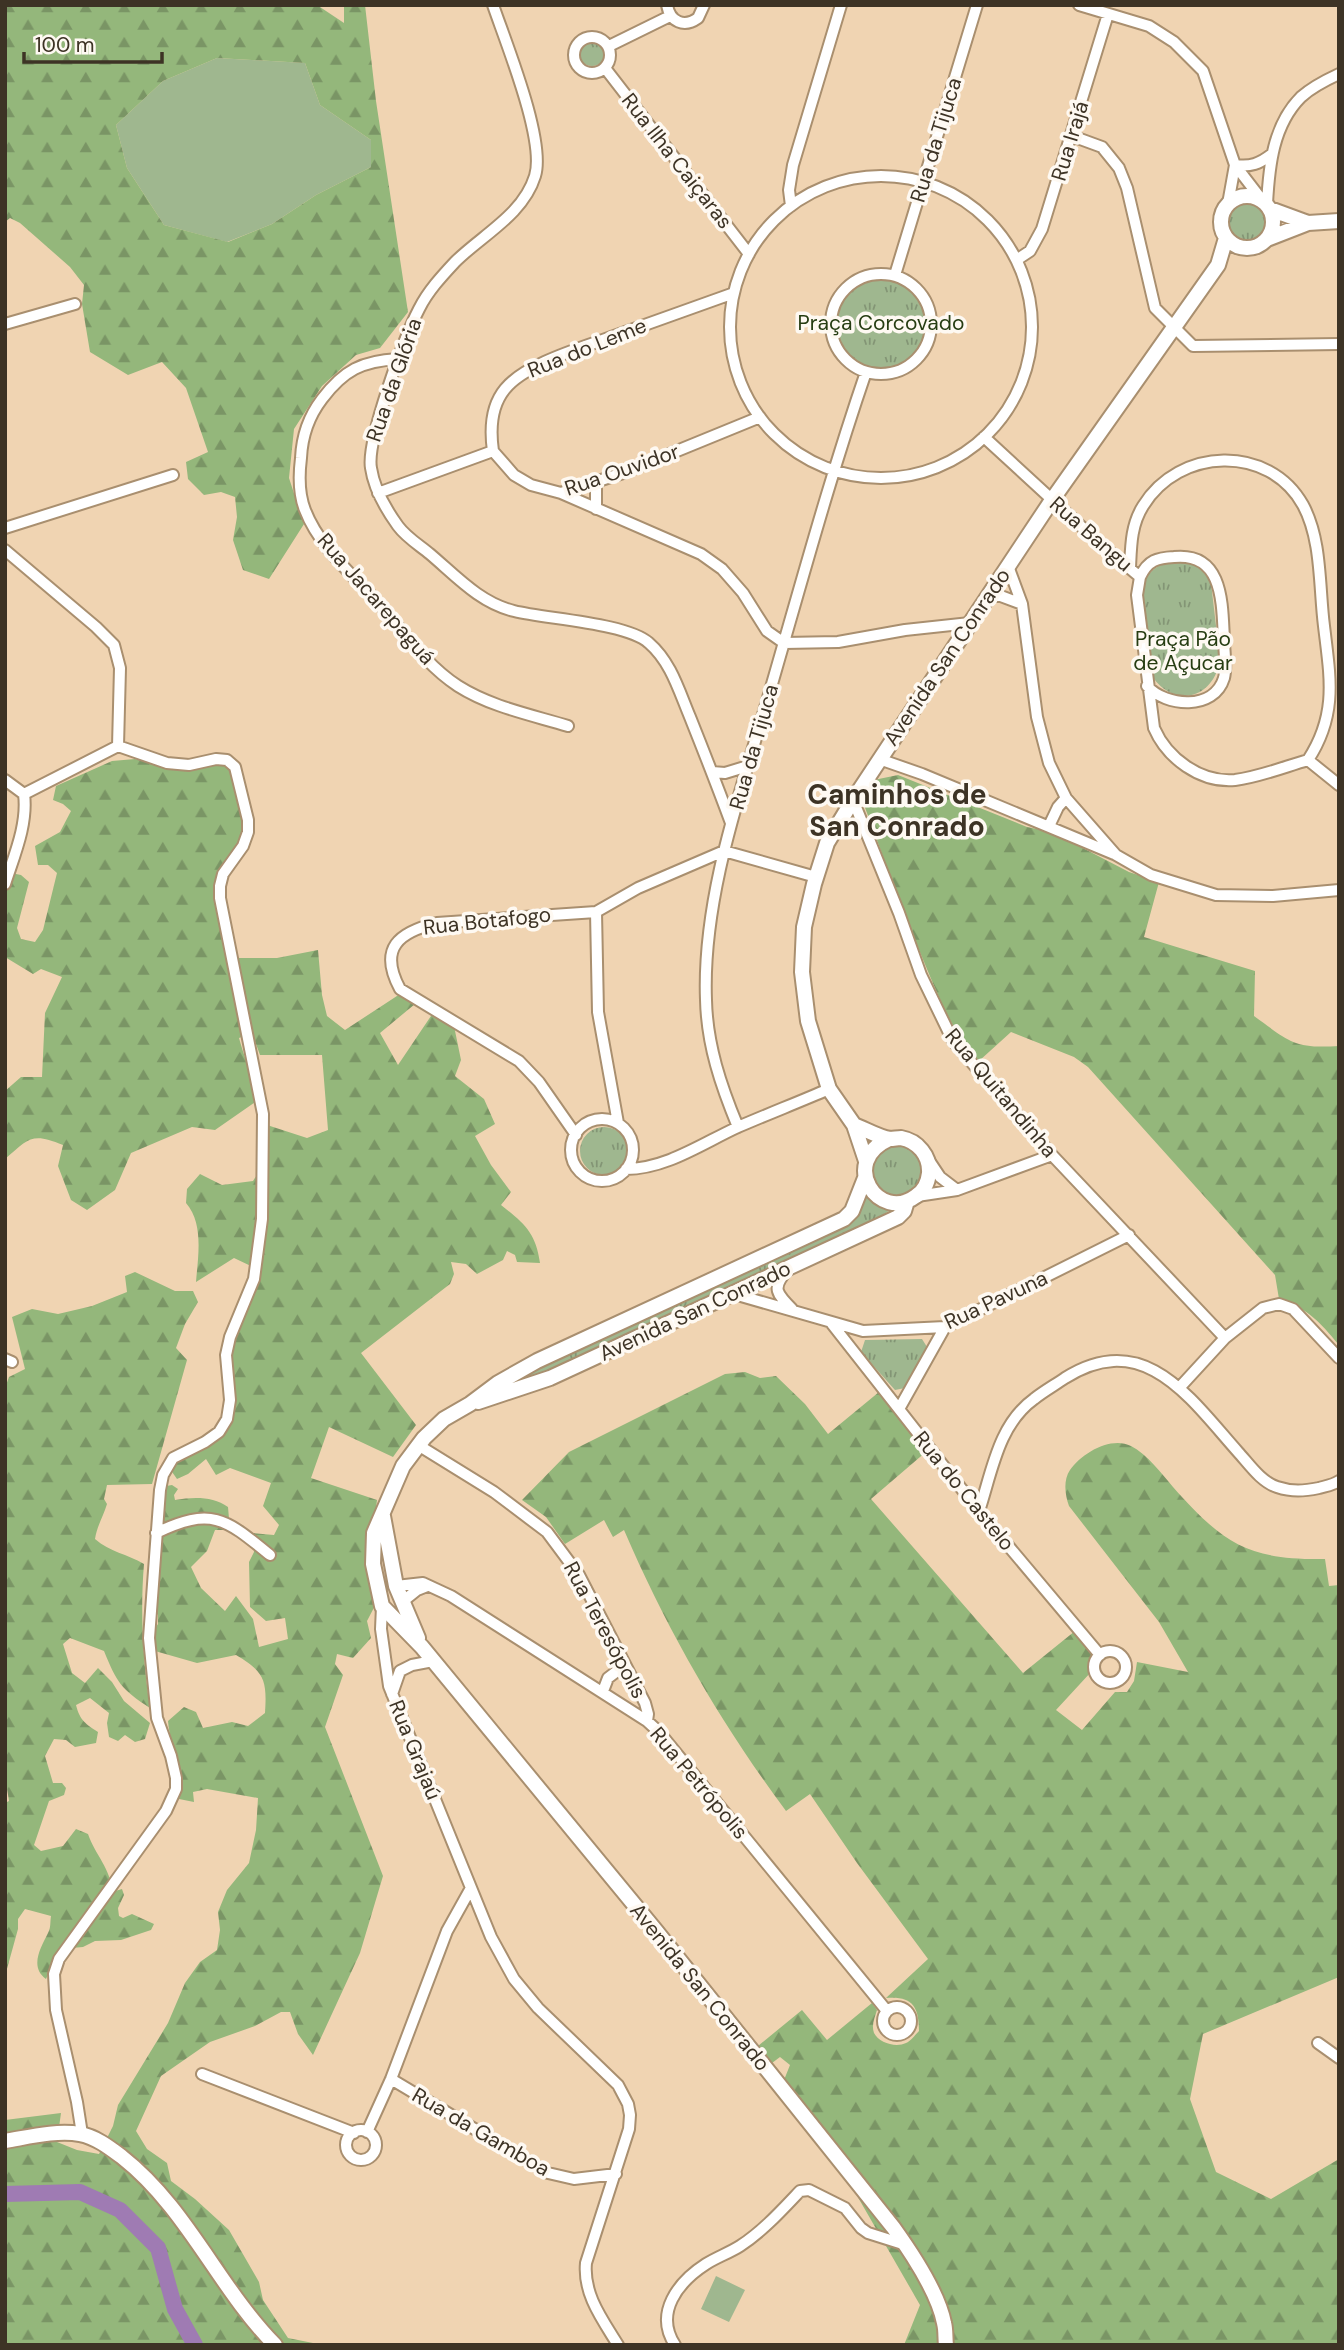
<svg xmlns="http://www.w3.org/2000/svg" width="1344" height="2350" font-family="'DM Sans',sans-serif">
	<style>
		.grass { fill: #9fb78f }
		.forest { fill: url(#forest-firs); fill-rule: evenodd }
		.park { fill: url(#park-tufts) }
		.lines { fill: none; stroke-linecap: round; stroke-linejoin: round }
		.river { stroke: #9f7bb3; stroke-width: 16 }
		.street-casing { stroke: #a98f6f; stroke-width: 14 }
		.secondary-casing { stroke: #a98f6f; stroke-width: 18 }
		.street { stroke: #fff; stroke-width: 10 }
		.secondary { stroke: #fff; stroke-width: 14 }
		.labels { text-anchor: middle; stroke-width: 7; stroke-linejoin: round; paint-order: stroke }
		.street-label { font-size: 21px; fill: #3d3325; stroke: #fef9f2 }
		.park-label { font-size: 21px; fill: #263d12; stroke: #fef9f2 }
		.district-label { font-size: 28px; font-weight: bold; fill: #3d3325; stroke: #fef9f2 }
	</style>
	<defs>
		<pattern id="forest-firs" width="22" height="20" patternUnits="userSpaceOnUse" patternTransform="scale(1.75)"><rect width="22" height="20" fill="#94b77b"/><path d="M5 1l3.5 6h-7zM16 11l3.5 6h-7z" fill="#7a9565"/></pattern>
		<pattern id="park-tufts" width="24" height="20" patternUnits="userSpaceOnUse" patternTransform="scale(1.75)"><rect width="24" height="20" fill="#9fb78f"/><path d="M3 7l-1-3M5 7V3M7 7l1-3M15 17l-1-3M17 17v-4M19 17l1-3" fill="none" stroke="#839575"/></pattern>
	</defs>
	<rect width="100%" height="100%" fill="#f0d4b2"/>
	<!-- grass -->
	<path class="grass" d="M217,58L305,63L320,105L371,140V167L316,195L272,224L227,242L164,225L127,168L116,125L163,81Z
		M716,2276L745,2290L729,2322L701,2309Z"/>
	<!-- forest -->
	<path class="forest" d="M5,5H317L344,23V5H365L376,101L408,312L380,348L356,355L322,386L294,429L289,478L304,524L269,579L243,570L233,540L237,517L235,497L221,492L204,495L188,479L186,462L208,452L186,388L162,362L128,375L90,352L82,304L84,285L70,267L20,223L10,218L5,222ZM217,58L305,63L320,105L371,140V167L316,195L272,224L228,242L164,225L127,168L116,125L163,81Z
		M135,759L181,770L217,764L231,768L246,826L216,885L236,958H277L318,950L322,995L327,1016L345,1030L400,994L415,1004L380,1033L398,1065L433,1013L454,1026L461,1060L455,1076L484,1099L495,1124L475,1136L491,1165L511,1192L501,1205C524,1223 536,1233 540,1263L517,1262L515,1255L507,1251L503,1260L477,1274L466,1264L451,1262L454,1274L450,1284L361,1353L416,1425L393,1457L329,1427L311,1478L377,1500L372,1540L379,1598L367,1621L371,1638L353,1658L337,1654L335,1664L343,1675L325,1727L383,1876L360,1953L313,2055L298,2034L290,2012H281L255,2026L210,2042L161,2076L136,2131L147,2149L167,2163L171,2181L195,2199L229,2230L259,2282L263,2300L288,2338L323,2345H5V2120L61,2113L57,2142L77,2150L99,2154L113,2126L118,2105L168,2023L185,1983L200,1962L217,1950L220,1930L218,1912L227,1890L249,1863L256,1830L258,1798L207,1789L193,1792L194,1802L179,1799C181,1784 182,1768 176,1753C172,1741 169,1734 168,1721L184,1707L196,1712L203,1728L232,1722L248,1726L265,1713C267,1681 265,1672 236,1655L197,1663L155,1651L154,1630L158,1624V1615L153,1609L162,1502L166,1486L172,1485L178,1489L174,1495L175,1500C193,1497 213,1496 228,1507L230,1530H215L207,1551L191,1567L201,1588L225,1611L236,1596L253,1619L259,1647L288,1639L285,1618L266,1621L250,1607L249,1562L254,1552L252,1533L274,1535L279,1525L263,1506L271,1483L230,1468L216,1475L206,1459L188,1474L177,1479L170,1469L175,1461L222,1435L229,1352L253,1267L234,1258L196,1282C198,1256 204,1224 186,1203L187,1189L200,1174L222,1185L253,1181L269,1156L267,1125L307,1138L328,1130L322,1055H260L252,1033L239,1038C245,1060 253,1078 258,1100L215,1130L192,1127L131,1153L115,1190L87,1210L71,1200L58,1166L63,1145C32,1132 29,1138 5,1159V1091L21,1077H42L45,1013L62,977L41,969L33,974L5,957V892L11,873L21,875L29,882L17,928L21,939L35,942L43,930L57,873L48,865H38L35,846L60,832L71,811L63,804L53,800L56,786L112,761Z
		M898,775L1027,827L1052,832L1129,872L1159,882L1144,937L1255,971L1254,1016C1289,1041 1293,1049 1339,1046V1345C1319,1321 1308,1309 1279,1299L1275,1275L1088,1067L1074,1057L1011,1032L979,1061C952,1033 937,993 922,957C901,907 883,856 864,805L863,790L869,781Z
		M135,1272L175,1291H193L198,1302L185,1324L176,1348L187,1360L152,1484L107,1485L104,1499L107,1504C103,1517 97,1526 95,1539C110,1552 127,1554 144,1564C140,1612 143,1660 150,1708C121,1689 117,1683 104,1651L70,1638L63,1644L72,1673L85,1683L98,1668L112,1682L124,1701L150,1723L145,1739L135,1742L125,1735L118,1741L109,1737L107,1723L109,1713L90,1698L76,1705C80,1721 86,1724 98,1732L96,1743L75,1747L66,1740L54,1739L45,1756L53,1783H62L66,1788L64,1795L49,1801L34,1845L41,1851L63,1846L76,1829L88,1834C95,1855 111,1868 112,1892L122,1889L124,1895L118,1908L119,1916L123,1918L132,1914L154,1924L151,1930L121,1940L95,1941L83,1947L60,1949L46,1979C29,1967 41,1947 48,1933C51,1928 50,1922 51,1916L25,1909L18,1919V1929L5,1976V1803L9,1801L5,1776V1388L9,1377L25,1369L12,1317L32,1309L58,1314L92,1306L127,1292L125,1276Z
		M745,1372L760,1378L776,1376L805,1404L828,1434L879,1392L927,1451L871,1499L1023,1673L1075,1631L1095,1658L1091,1672L1056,1710L1082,1730L1115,1692H1127L1134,1681L1137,1662L1188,1672L1159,1622L1069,1506C1065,1495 1063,1480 1070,1470C1082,1453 1111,1436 1131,1446C1147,1454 1162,1474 1173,1487C1224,1544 1247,1560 1325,1559L1329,1586L1339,1585V1977L1203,2034L1190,2099L1216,2172L1271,2199L1339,2159V2345H904L920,2305L810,2114L784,2080L790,2065L780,2057L772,2063L758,2046L802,2010L827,2040L872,2003L877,2010C875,2017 871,2025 874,2033C879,2043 896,2048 906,2043C911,2041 915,2035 919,2031C919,2006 912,1996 886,1998L928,1959L857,1863L810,1794L786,1811C720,1722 668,1632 624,1530L613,1537L604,1520L565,1544L546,1517L522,1500L569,1452L725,1374Z"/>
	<!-- park -->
	<path class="park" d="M579 53a13 13 0 1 1 26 0a13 13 0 1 1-26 0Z
		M1226 220a21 21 0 1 1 42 0a21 21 0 1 1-42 0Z
		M835 323a46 46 0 1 1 92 0a46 46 0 1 1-92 0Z
		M1183,560C1196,565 1204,570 1211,583L1220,660C1213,702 1169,709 1149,671L1142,584C1152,567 1163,561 1183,560Z
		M580 1151a24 24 0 1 1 48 0a24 24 0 1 1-48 0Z
		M871 1171a25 25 0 1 1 50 0a25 25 0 1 1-50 0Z
		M864,1185L896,1206L877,1219L550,1372L504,1390L499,1385L836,1229Z
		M922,1339L927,1347L905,1388L895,1390L861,1352L865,1340Z"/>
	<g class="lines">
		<!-- river -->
		<path class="river" d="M5,2194L80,2192L120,2210L158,2248L175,2309L195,2345"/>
		<defs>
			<path id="street" d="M493,5C506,43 546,141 535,176C523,215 482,235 455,262C442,276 428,291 419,309C405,336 366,441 371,468C374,489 385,508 398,526C406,537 419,545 430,554C456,576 480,603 514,611C546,619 627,623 649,643C671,662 679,691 690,717C704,752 718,788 731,823
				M667,5C670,22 684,28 698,18L704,5
				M1079,5L1149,26L1174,42L1203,71L1235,165L1262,200
				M574 55a18 18 0 1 1 36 0a18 18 0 1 1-36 0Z
				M609,46L670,16
				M605,68L749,254
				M1072,136L1102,147L1119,168L1127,188L1155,308L1193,346L1339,344
				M1235,165C1251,167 1259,164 1272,154
				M730 327a151 151 0 1 1 302 0a151 151 0 1 1-302 0Z
				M1228,204L1235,165
				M1267,204C1269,166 1273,125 1301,97C1312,87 1326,80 1339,74
				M791,206L789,190L793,165L841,5
				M1018,259L1030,251L1042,229L1108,14
				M831 324a50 50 0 1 1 100 0a50 50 0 1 1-100 0Z
				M895,275L977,5
				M5,324L75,304
				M398,359C362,361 344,370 322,399C309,416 302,436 301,458C299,474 299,495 305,510C319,547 355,577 381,606C405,634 427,666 458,686C491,707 532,715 568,726
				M984,437L1097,541L1140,577L1137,595L1154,728C1167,758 1200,783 1235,780C1259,777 1284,767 1308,760
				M493,451C490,430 491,406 505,389C525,364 581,348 611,337C652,322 693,308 734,293
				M493,451L514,475L531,485L561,493L623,473L760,417
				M378,493L493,451
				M561,493L701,554L722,569L743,593L767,631L784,643L838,642L905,630L970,623
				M596,509V481
				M5,528L173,475
				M5,550L96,627L114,645L120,668L118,746
				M1008,566L1022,604L1037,717L1049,763L1066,798L1116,855L1151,875L1216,895L1273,896L1339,890
				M1130,568C1131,546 1131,525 1143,506C1179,447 1269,444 1303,505C1322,540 1319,587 1324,626C1330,677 1338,714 1308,760
				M1140,577C1148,560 1157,558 1174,557C1224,552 1222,604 1224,640C1224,651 1227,667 1224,678C1214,711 1166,707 1147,686
				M986,598L998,595L1022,604
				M879,759L922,774L1114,854
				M1308,760L1339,785
				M712,772L725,773L748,766
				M5,780L24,794
				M24,794L118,746
				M853,800L899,913L921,975L953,1041L1052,1155L1225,1338
				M1049,826L1058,807L1066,798
				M5,884C14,856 28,824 24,794
				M596,912L598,1012L618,1123
				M571 1150a31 31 0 1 1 62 0a31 31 0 1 1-62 0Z
				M738,1127C721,1086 707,1045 706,1000C702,897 742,788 770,691C801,584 830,477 866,372
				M576,1135L539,1082L519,1061L400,989C378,948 399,932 437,923L596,912L638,888L724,851L816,877
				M928,1159L940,1177L957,1190
				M626,1169C666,1169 703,1143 738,1127C768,1114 799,1102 829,1089
				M917,1196L957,1190L1052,1155
				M787,1271C771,1288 777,1294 792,1309
				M734,1294L863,1331L945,1327L1129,1235
				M832,1324L979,1511L1100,1655
				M5,1359L12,1362
				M1180,1387L1225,1338L1263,1308L1279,1304L1293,1309L1339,1358
				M899,1409L945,1327
				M418,1445L494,1492L547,1532L579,1575L645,1703L648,1714L647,1721
				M979,1511C992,1472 998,1425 1034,1399C1044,1391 1055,1385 1065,1378C1144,1328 1190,1398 1238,1452C1249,1464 1261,1482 1277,1487C1292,1492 1304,1491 1319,1488C1326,1486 1333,1485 1339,1481
				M156,1533C212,1506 226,1519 270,1555
				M396,1586L423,1583L451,1596L647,1721L659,1732L887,2011
				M402,1602L417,1590L427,1586
				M382,1606L381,1629L389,1686L491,1937L514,1979L538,2008L618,2085L628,2104L630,2115L629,2129L586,2263C583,2294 602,2319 618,2345
				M1094 1667a16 16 0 1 1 32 0a16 16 0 1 1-32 0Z
				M603,1691L608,1678L625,1665
				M392,1694L400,1671L412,1665L433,1661
				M883 2021a14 14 0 1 1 28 0a14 14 0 1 1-28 0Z
				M1318,2043L1339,2058
				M202,2074L354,2133
				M391,2079L548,2173L574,2179L616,2174
				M346 2145a15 15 0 1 1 30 0a15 15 0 1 1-30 0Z
				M367,2132L391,2079L447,1931L471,1888
				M82,2134L77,2102L56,2010L54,1974L59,1959L166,1811L176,1789V1778L171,1756L157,1718L149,1638L160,1490L163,1475L173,1458L205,1442L219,1432L227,1419L230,1400L226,1355L230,1337L254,1279L262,1219L263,1114L220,898V886L223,874L243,846L248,832V820L235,767L227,760L216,759L189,765L167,763L118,746
				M675,2345C654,2313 678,2282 706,2264C717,2257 729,2253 740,2246C763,2231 781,2211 800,2191L809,2190L845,2208L861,2228L868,2233L906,2245"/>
			<path id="secondary" d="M1221 222a26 26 0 1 1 52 0a26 26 0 1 1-52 0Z
				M1270,209L1308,223
				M1267,239L1308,223L1339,221
				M854,1125C865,1129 878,1137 890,1139C894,1139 897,1138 901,1138C918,1141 930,1156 929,1173C928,1182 924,1191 916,1196C879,1224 838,1162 889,1139
				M866,1161L854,1125L829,1089L808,1021L802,972L804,927L814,884L827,843L853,800L1052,500L1218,265L1226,238
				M478,1402L550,1378L898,1217L904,1211L907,1201
				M383,1516L396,1586L418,1638
				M382,1606L422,1647L656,1931L893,2227C911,2252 938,2292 944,2323C946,2330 945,2338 946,2345
				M382,1606L373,1564L374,1533L403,1466L424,1438L444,1419L470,1404L498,1383L537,1361L844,1219L852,1211L865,1178
				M5,2141C29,2137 56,2130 80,2134C96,2137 110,2148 122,2157C187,2208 218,2287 275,2345"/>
		</defs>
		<!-- street casing -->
		<use href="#street" class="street-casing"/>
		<!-- secondary casing -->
		<use href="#secondary" class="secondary-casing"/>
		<!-- street -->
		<use href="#street" class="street"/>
		<!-- secondary -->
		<use href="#secondary" class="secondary"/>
	</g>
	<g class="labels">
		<!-- street labels -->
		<g class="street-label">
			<text transform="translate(936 140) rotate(-73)" y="7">Rua da Tijuca</text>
			<text transform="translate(1070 141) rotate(-73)" y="7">Rua Irajá</text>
			<text transform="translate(677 161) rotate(52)" y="7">Rua Ilha Caiçaras</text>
			<text transform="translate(587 348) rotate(-22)" y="7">Rua do Leme</text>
			<text transform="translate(394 380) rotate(-71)" y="7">Rua da Glória</text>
			<text transform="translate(622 470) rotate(-19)" y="7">Rua Ouvidor</text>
			<text transform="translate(1091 534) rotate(41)" y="7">Rua Bangu</text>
			<text transform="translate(376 599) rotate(49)" y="7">Rua Jacarepaguá</text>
			<text transform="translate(947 657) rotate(-56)" y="7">Avenida San Conrado</text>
			<text transform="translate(754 747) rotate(-74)" y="7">Rua da Tijuca</text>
			<text transform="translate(487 921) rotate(-6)" y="7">Rua Botafogo</text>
			<text transform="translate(1001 1093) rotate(50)" y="7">Rua Quitandinha</text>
			<text transform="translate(996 1300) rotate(-25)" y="7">Rua Pavuna</text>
			<text transform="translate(695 1311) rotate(-25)" y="7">Avenida San Conrado</text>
			<text transform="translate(964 1491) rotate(51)" y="7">Rua do Castelo</text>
			<text transform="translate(605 1630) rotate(62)" y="7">Rua Teresópolis</text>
			<text transform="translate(415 1750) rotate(68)" y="7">Rua Grajaú</text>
			<text transform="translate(699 1783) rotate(50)" y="7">Rua Petrópolis</text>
			<text transform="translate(700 1987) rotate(51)" y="7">Avenida San Conrado</text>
			<text transform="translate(481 2132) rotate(30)" y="7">Rua da Gamboa</text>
		</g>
		<!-- park labels -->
		<g class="park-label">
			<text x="881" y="330">Praça Corcovado</text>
			<text x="1183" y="646">Praça Pão<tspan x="1183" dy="24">de Açucar</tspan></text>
		</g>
		<!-- district labels -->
		<g class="district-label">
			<text x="897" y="804">Caminhos de<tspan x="897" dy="32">San Conrado</tspan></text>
		</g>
	</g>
	<!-- border -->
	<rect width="1344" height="2350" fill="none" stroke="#3d3325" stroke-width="14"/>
	<!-- scale -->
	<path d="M24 52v10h138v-10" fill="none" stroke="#3d3325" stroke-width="3.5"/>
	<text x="35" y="52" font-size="21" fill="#3d3325" stroke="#fef9f2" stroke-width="5" paint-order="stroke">100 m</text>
</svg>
